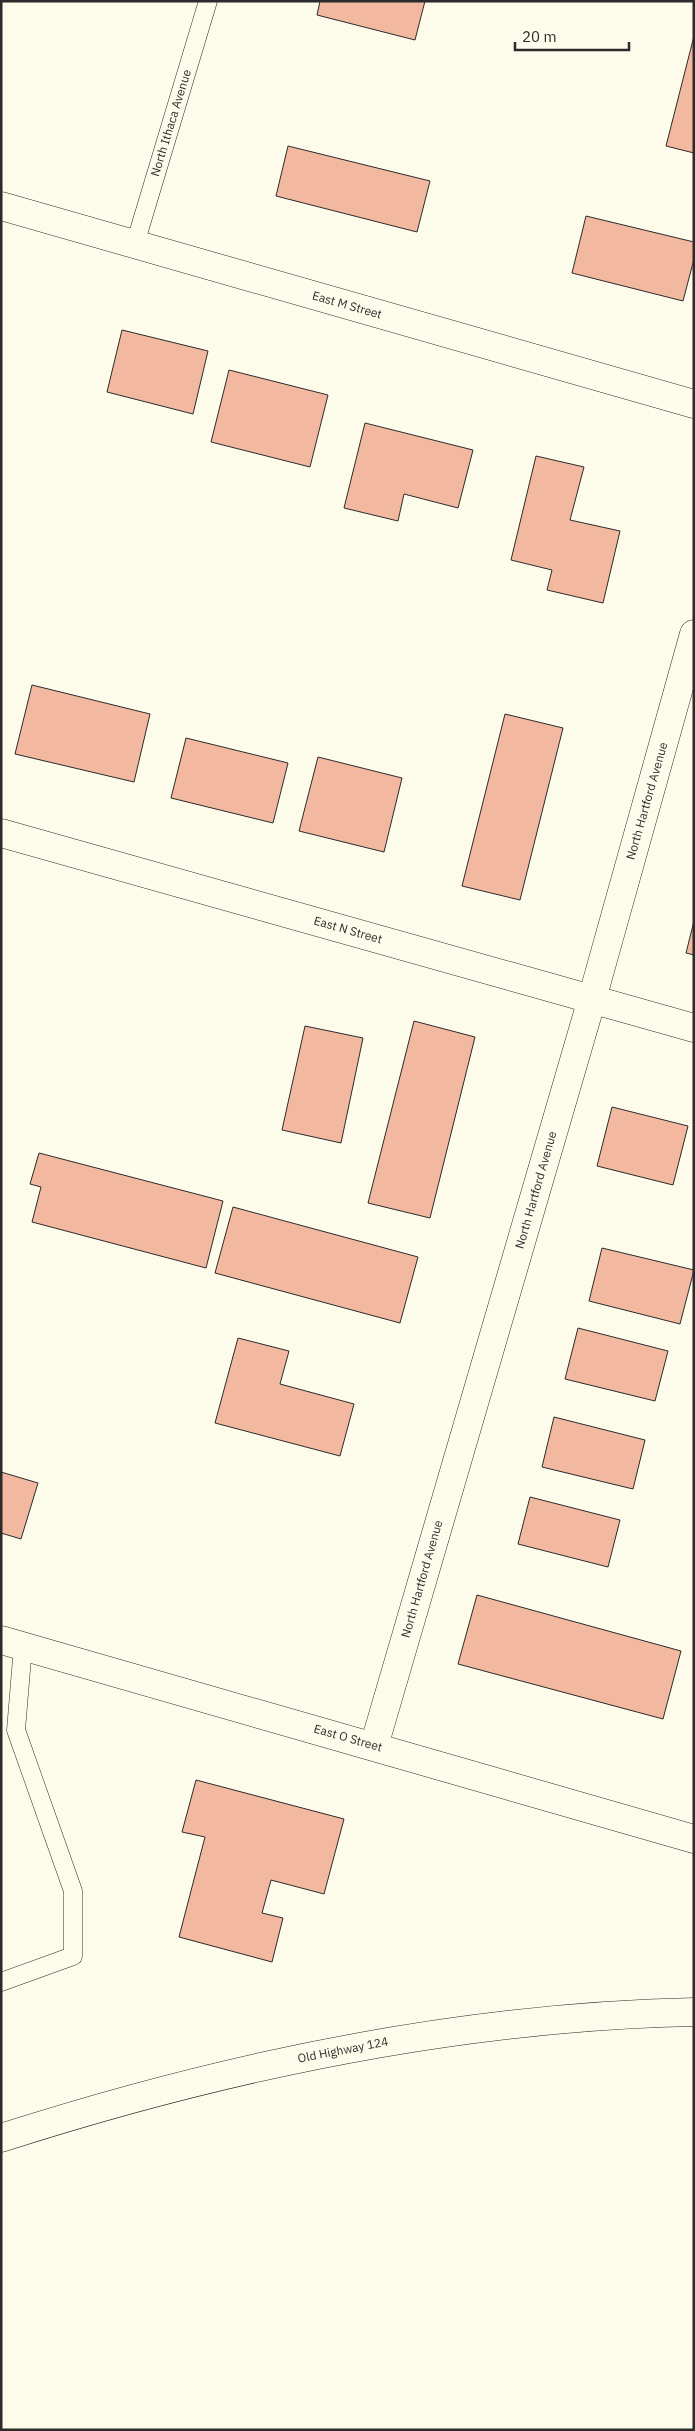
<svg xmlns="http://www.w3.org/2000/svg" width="695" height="2431" font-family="'IBM Plex Sans',sans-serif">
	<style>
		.building { fill: #f2b8a0; stroke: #2b2b2b }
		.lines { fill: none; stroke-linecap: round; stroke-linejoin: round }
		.lane-casing { stroke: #2b2b2b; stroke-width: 19 }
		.street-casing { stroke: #2b2b2b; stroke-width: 29 }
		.secondary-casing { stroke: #2b2b2b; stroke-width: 29 }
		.lane { stroke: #fdfbea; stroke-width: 18 }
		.street { stroke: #fdfbea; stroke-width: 28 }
		.secondary { stroke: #fdfbea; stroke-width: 28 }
		.labels { text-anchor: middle; stroke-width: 4; stroke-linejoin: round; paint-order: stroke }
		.street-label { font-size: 12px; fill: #2b2b2b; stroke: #fdfbea }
	</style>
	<rect width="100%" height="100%" fill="#fdfbea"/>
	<!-- building -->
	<path class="building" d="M320,1H425L415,40L317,15Z
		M694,36V153L666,146Z
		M288,146L430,181L417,232L276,196Z
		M586,216L694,242V259L683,301L572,273Z
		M122,330L208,351L193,414L107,392Z
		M229,370L328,395L310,467L211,442Z
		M365,423L473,450L458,508L404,494L398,521L344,508Z
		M536,456L584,467L570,520L620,531L603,603L547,590L552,570L511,560Z
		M32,685L150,714L134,782L15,754Z
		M505,714L563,728L520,900L462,886Z
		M186,738L288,763L273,823L171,798Z
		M318,757L402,778L384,852L299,831Z
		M694,921V955L686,953Z
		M414,1021L475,1037L430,1218L368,1203Z
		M305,1026L363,1038L341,1143L282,1130Z
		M612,1107L688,1126L673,1185L597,1166Z
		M39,1153L223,1201L206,1268L32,1222L41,1187L30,1184Z
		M233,1207L418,1257L400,1323L215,1273Z
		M602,1248L694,1270L680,1324L589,1301Z
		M578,1328L668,1351L655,1401L565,1379Z
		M238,1338L289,1351L280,1384L354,1404L340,1456L215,1423Z
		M554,1417L645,1440L633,1489L542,1467Z
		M1,1472L38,1483L21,1539L1,1533Z
		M530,1497L620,1520L608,1567L518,1544Z
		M477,1595L681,1651L663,1719L458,1664Z
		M196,1780L344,1819L324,1894L271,1880L262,1913L283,1918L272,1962L179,1937L205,1837L182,1832Z"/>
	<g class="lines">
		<defs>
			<path id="lane" d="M135,244L208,1
				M1,1982L73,1956V1891L16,1730L23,1646"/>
			<path id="street" d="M1,206L694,404
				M1,833L694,1028
				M374,1746L592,999L694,634"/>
			<path id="secondary" d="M1,1640L694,1839
				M1,2138C225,2066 458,2017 694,2012"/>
		</defs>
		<!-- lane casing -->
		<use href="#lane" class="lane-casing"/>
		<!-- street casing -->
		<use href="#street" class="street-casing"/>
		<!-- secondary casing -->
		<use href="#secondary" class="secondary-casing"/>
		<!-- lane -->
		<use href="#lane" class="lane"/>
		<!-- street -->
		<use href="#street" class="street"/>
		<!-- secondary -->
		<use href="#secondary" class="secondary"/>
	</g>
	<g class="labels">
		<!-- street labels -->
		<g class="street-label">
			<text transform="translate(171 123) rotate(-73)" y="4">North Ithaca Avenue</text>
			<text transform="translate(347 305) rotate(16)" y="4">East M Street</text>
			<text transform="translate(647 801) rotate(-74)" y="4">North Hartford Avenue</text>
			<text transform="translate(348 930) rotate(16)" y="4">East N Street</text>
			<text transform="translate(536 1190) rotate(-74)" y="4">North Hartford Avenue</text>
			<text transform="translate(422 1579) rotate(-74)" y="4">North Hartford Avenue</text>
			<text transform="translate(348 1738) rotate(16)" y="4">East O Street</text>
			<text transform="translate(343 2050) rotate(-11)" y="4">Old Highway 124</text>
		</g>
	</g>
	<!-- border -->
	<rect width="695" height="2431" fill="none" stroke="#2b2b2b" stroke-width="5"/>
	<!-- scale -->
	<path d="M515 42v8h114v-8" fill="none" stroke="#2b2b2b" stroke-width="2.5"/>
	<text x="522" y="42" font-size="15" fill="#2b2b2b" stroke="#fdfbea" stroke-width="4" paint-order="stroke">20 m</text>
</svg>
